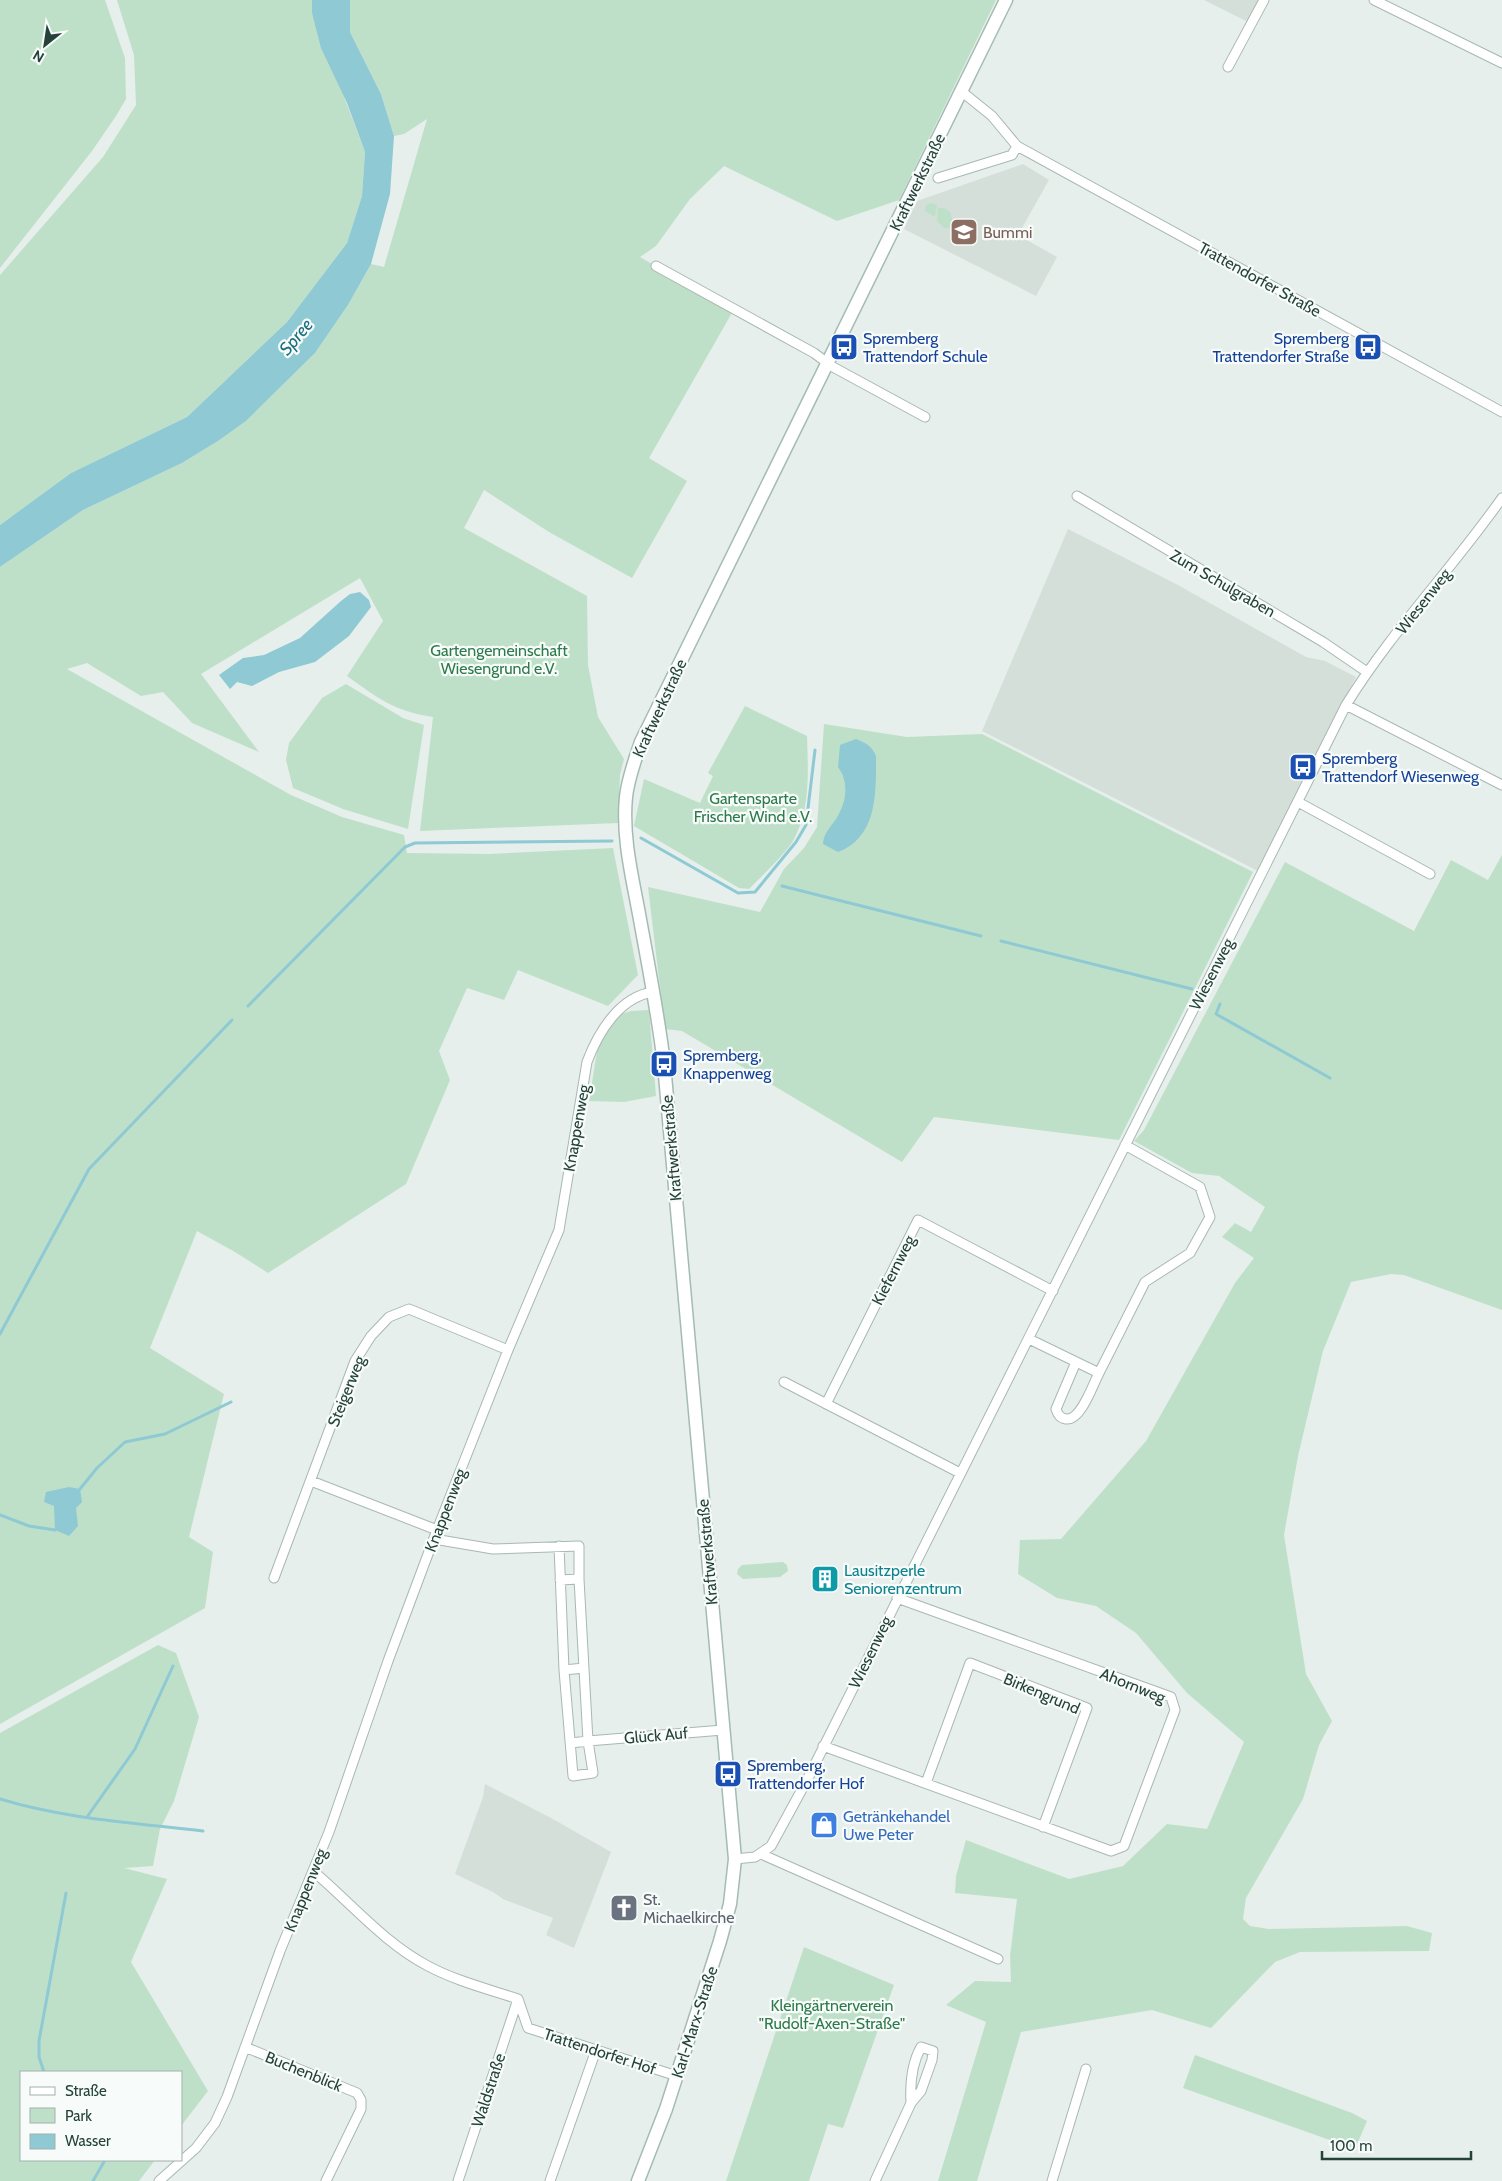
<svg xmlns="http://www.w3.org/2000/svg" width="1502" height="2181" font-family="Cabin,sans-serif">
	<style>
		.built { fill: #d4dfda }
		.green { fill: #bfe0c8 }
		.water { fill: #8ec9d4 }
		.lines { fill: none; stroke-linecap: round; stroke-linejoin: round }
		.stream { stroke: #8ec9d4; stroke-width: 3 }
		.minor-casing { stroke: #a8b8b2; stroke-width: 11 }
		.secondary-casing { stroke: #a4bbb3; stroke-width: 15 }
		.minor { stroke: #fff; stroke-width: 9 }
		.secondary { stroke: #fff; stroke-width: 12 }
		.labels { text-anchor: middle; stroke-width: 4.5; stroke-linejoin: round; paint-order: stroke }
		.street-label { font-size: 16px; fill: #24423a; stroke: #f7fbf9 }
		.education-label { font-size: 16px; fill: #785e54; stroke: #f7fbf9; text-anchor: start }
		.transit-label { font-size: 16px; fill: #164399; stroke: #f7fbf9; text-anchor: start }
		.park-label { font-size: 16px; fill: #2d7a4b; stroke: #f7fbf9 }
		.culture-label { font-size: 16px; fill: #0d838f; stroke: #f7fbf9; text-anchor: start }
		.shop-label { font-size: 16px; fill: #366cbe; stroke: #f7fbf9; text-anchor: start }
		.worship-label { font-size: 16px; fill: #5b616d; stroke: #f7fbf9; text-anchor: start }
		.water-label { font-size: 18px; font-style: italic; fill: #1c6f80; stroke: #f7fbf9 }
	</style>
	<rect width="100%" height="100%" fill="#e6efeb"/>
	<!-- built -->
	<path class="built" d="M1204,0H1260L1248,22Z
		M1023,164L1049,180L1018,235L1057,257L1036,296L904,229L917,201Z
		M1068,529L1178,585L1306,657L1325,661L1356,677L1258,871L982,731Z
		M485,1784L551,1818L611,1852L574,1948L546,1935L553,1918L503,1899L493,1892L455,1874L483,1797Z"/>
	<!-- green -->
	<path class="green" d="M0,0H105L125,58L126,99L116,116L92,151L0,268Z
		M117,0H312V13L365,152L362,196L347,243L287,322L187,417L71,473L0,525V275L103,157L136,105L134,55Z
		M350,0H996L899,200L837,221L724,166L690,199L656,246L640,257L733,311L649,458L687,481L632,578L549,532L484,490L464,528L587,596L588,665L598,717L624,759L620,775L618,823L420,831L433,717C394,711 379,699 347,676L383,621L360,578L201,674L259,752L192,723L163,692L141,696L87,663L67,669L291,795L342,817L404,835L407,853L490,854L613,848L638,975L608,1006L518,970L504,1000L467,988L439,1051L450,1080L406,1184L268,1273L235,1252L197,1231L150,1348L224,1394L189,1537L213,1552L205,1608L0,1724V567L83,510L182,463L218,441L246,421L315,353L348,305L371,264L384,267L427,119L404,134L394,136L381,94L350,32Z
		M931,203L937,205L935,217L925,211L926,205Z
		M938,208H944L950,212L953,221L949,228H944L937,221Z
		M346,684L403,718L424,725L408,829L343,809L293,788L286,760L289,743L322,698Z
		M745,706L807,736C808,771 811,809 793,841C785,854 761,877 749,889L739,888L634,826L644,779L700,803L713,776L708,773Z
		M824,724L907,737L982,734L1253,872L1119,1140L934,1117L902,1162L682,1031L665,1029L648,887L760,912L784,869L804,848L817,827Z
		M1502,855V1310L1404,1275L1391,1274L1351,1282L1323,1351L1298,1456L1284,1535L1306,1674L1332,1721L1319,1745L1303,1799L1246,1898L1243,1919L1250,1926L1269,1929L1407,1926L1432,1933L1429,1951L1300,1952L1275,1962L1211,2028L1152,2010L1021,2032L977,2181H938L986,2022L946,2005L975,1981L1011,1982L1010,1956L1017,1899L955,1893L956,1876L966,1840L1069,1879L1123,1866L1167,1824L1207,1829L1244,1742L1187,1693L1136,1633L1096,1606L1057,1598L1018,1574L1020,1540L1061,1539L1146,1441L1235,1283L1254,1258L1222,1237L1235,1223L1251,1232L1265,1207L1219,1176L1192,1173L1134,1141L1144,1130L1285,862L1414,931L1451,860L1488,880Z
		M649,1010L656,1096L624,1102L589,1101L598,1045L608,1028L621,1014L631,1011Z
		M783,1562L787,1565L788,1571L780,1577L743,1579L737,1574L738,1569L742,1565Z
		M158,1645L176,1653L199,1717L174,1801L160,1829L153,1866L124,1868L167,1879L131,1962L208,2091L181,2126V2072H21V2160H155L139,2181H0V1733Z
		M804,1947L894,1985L843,2128L828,2124L809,2181H726Z
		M1195,2055L1352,2113L1367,2121L1355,2149L1183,2088Z"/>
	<!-- water -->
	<path class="water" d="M312,0H350V32L381,94L394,136L390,194L371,264L348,305L315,353L246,421L218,441L182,463L83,510L0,567V525L71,473L187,417L287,322L347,243L362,196L365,152L347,103L321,48L312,13Z
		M360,592L369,600L371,607L349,636L315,662L279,672L252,686L237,682L230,689L219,675L243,658L264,655L300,638L341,601L350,594Z
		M856,739C866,743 872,746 876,756C876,792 878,837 838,852L823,844C824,832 830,828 836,819C846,803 850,783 838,767L840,745Z
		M69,1487L80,1489L82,1502L76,1508L78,1526L69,1536L55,1530L54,1506L44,1502L46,1492Z"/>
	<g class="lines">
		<!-- stream -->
		<path class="stream" d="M641,838L738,893L755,892L796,842L806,825L815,750
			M782,886L981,936
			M1001,941L1192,989
			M1220,1004L1216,1014L1330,1078
			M248,1006L405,847L415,843L612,841
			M0,1334L89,1169L232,1020
			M80,1489L97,1468L125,1442L165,1434L231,1402
			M0,1515L29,1526L55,1530
			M0,1799C65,1819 136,1823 203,1831
			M87,1817L135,1749L173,1666
			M44,2072L39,2057V2041L66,1893
			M93,2181L105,2160"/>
		<defs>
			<path id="minor" d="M1374,0L1502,63
				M1228,67L1264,0
				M961,91L992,116L1017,146L1502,412
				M938,178L1012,155L1017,146
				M656,266L814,353L833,367L925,417
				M1077,496L1323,642L1367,672
				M1346,705L1502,785
				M1298,802L1430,874
				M1029,1339L1099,1373L1145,1282L1190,1253L1210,1217L1200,1187L1125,1145
				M1076,1362L1056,1409C1058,1415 1060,1418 1066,1419C1081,1421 1093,1384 1099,1373
				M784,1382L960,1473
				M826,1404L918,1220L1053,1291
				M311,1481L437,1530
				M434,1539L493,1549L579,1546V1579L588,1741L723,1730
				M559,1546L564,1670L573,1776L593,1773L588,1741L571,1743
				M274,1578L355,1361L371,1336L389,1317L409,1309L508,1350
				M560,1580L579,1579
				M564,1670L584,1668
				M823,1746L1111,1851L1124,1846L1175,1710L1171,1697L897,1598
				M926,1783L970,1663L1087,1708L1043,1827
				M761,1854L998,1959
				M735,1859L755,1857L771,1846L807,1780L1346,705C1391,632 1452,569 1502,498
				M313,1871C351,1903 384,1943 428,1966C456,1981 488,1989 518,1999L528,2028L677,2076
				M245,2047L357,2093L361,2100V2109L326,2181
				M159,2181L196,2148L215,2123L227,2097L280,1951L329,1832L388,1661L437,1530L508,1350L559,1230L587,1062C598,1033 619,997 653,992
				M458,2181L518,1999
				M550,2181L596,2050
				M875,2181L911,2103L921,2091L932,2060L933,2051L921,2047C912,2063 910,2085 911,2103
				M1052,2181L1086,2069"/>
			<path id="secondary" d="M638,2181L666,2109L720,1941L730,1904L735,1859L664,1064C658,1013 648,964 639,914C632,876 622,836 626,797C628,778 635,760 641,742L1006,0"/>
		</defs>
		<!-- minor casing -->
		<use href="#minor" class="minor-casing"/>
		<!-- secondary casing -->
		<use href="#secondary" class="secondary-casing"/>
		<!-- minor -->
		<use href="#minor" class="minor"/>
		<!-- secondary -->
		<use href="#secondary" class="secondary"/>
	</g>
	<!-- icons -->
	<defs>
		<symbol id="school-square" viewBox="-11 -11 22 22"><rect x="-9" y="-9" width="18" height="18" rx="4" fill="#8d6e63" stroke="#f7fbf9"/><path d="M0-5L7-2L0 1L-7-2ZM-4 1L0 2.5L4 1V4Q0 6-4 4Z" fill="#fff"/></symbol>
		<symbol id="bus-square" viewBox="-11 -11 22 22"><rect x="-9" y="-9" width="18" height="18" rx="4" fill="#1a4fb4" stroke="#f7fbf9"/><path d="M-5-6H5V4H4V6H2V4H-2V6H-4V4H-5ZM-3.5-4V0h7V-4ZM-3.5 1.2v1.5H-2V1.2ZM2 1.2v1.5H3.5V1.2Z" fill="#fff"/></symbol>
		<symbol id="building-square" viewBox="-11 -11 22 22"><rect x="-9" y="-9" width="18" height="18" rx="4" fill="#0f9aa8" stroke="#f7fbf9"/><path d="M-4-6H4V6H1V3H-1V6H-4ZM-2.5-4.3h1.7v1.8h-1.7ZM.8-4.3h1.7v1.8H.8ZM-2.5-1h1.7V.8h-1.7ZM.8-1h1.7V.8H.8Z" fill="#fff"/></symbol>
		<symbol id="shop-square" viewBox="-11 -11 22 22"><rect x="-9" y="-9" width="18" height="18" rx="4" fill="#3f7fe0" stroke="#f7fbf9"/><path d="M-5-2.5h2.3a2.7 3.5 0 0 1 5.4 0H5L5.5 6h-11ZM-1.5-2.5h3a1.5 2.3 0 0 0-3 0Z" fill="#fff"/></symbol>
		<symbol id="church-square" viewBox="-11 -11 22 22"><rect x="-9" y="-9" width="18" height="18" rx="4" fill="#6b7280" stroke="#f7fbf9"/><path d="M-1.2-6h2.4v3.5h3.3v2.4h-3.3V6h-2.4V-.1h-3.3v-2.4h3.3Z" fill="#fff"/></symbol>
	</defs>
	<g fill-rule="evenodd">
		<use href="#school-square" x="948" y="216" width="32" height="32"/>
		<use href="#bus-square" x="828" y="331" width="32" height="32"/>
		<use href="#bus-square" x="1352" y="331" width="32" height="32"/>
		<use href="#bus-square" x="1287" y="751" width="32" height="32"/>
		<use href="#bus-square" x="648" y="1048" width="32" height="32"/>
		<use href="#building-square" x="809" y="1563" width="32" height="32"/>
		<use href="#bus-square" x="712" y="1758" width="32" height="32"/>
		<use href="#shop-square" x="808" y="1809" width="32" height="32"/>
		<use href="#church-square" x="608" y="1892" width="32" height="32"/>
	</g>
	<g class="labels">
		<!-- street labels -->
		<g class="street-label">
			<text transform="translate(917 182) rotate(-64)" y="6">Kraftwerkstraße</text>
			<text transform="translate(1260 279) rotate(29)" y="6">Trattendorfer Straße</text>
			<text transform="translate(1223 583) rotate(30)" y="6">Zum Schulgraben</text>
			<text transform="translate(1423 601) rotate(-52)" y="6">Wiesenweg</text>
			<text transform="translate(659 708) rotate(-65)" y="6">Kraftwerkstraße</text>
			<text transform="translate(1211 974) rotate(-63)" y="6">Wiesenweg</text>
			<text transform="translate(576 1128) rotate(-80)" y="6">Knappenweg</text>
			<text transform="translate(671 1148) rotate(-95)" y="6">Kraftwerkstraße</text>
			<text transform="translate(893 1270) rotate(-63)" y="6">Kiefernweg</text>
			<text transform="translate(346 1391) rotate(-68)" y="6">Steigerweg</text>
			<text transform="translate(445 1510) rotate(-69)" y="6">Knappenweg</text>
			<text transform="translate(707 1552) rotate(-95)" y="6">Kraftwerkstraße</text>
			<text transform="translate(870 1652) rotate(-64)" y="6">Wiesenweg</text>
			<text transform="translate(1133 1685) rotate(22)" y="6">Ahornweg</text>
			<text transform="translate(1042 1693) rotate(23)" y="6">Birkengrund</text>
			<text transform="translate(656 1735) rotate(-5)" y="6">Glück Auf</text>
			<text transform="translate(305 1890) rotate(-68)" y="6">Knappenweg</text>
			<text transform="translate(694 2022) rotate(-72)" y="6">Karl-Marx-Straße</text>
			<text transform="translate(600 2051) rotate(18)" y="6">Trattendorfer Hof</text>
			<text transform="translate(304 2071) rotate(22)" y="6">Buchenblick</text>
			<text transform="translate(488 2090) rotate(-72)" y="6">Waldstraße</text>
		</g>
		<!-- education labels -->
		<g class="education-label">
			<text x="983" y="238">Bummi</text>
		</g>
		<!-- transit labels -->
		<g class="transit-label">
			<text x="863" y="344">Spremberg<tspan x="863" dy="18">Trattendorf Schule</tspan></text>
			<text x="1349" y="344" text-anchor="end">Spremberg<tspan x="1349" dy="18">Trattendorfer Straße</tspan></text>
			<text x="1322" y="764">Spremberg<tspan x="1322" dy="18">Trattendorf Wiesenweg</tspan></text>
			<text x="683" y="1061">Spremberg,<tspan x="683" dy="18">Knappenweg</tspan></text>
			<text x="747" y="1771">Spremberg,<tspan x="747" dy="18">Trattendorfer Hof</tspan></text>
		</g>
		<!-- park labels -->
		<g class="park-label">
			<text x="499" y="656">Gartengemeinschaft<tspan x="499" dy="18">Wiesengrund e.V.</tspan></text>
			<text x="753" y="804">Gartensparte<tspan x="753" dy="18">Frischer Wind e.V.</tspan></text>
			<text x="832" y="2011">Kleingärtnerverein<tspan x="832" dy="18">"Rudolf-Axen-Straße"</tspan></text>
		</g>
		<!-- culture labels -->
		<g class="culture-label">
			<text x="844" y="1576">Lausitzperle<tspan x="844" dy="18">Seniorenzentrum</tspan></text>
		</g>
		<!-- shop labels -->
		<g class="shop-label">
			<text x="843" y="1822">Getränkehandel<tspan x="843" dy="18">Uwe Peter</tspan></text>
		</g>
		<!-- worship labels -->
		<g class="worship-label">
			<text x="643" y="1905">St.<tspan x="643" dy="18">Michaelkirche</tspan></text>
		</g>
		<!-- water labels -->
		<g class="water-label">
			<text transform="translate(296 337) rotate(-50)" y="6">Spree</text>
		</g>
	</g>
	<!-- legend -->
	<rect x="20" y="2071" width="162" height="90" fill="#f7fbf9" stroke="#a3b1ad"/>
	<rect x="30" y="2087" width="25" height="8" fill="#ffffff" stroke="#a3b1ad"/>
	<text x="65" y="2096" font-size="15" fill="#24423a">Straße</text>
	<rect x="30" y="2108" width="25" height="15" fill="#bfe0c8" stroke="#a3b1ad"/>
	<text x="65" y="2121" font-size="15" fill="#24423a">Park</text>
	<rect x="30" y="2134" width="25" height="15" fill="#8ec9d4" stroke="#a3b1ad"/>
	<text x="65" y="2146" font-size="15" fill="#24423a">Wasser</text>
	<!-- north arrow -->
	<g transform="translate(45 45) rotate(210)" stroke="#f7fbf9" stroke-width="4" paint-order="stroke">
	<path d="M0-4L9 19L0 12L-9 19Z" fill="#24423a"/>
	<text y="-8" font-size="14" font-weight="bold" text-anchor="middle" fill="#24423a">N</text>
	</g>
	<!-- scale -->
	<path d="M1322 2151v8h149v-8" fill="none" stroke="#24423a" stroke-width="2.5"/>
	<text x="1330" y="2151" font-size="15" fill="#24423a" stroke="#f7fbf9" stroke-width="4" paint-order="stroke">100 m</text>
</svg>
